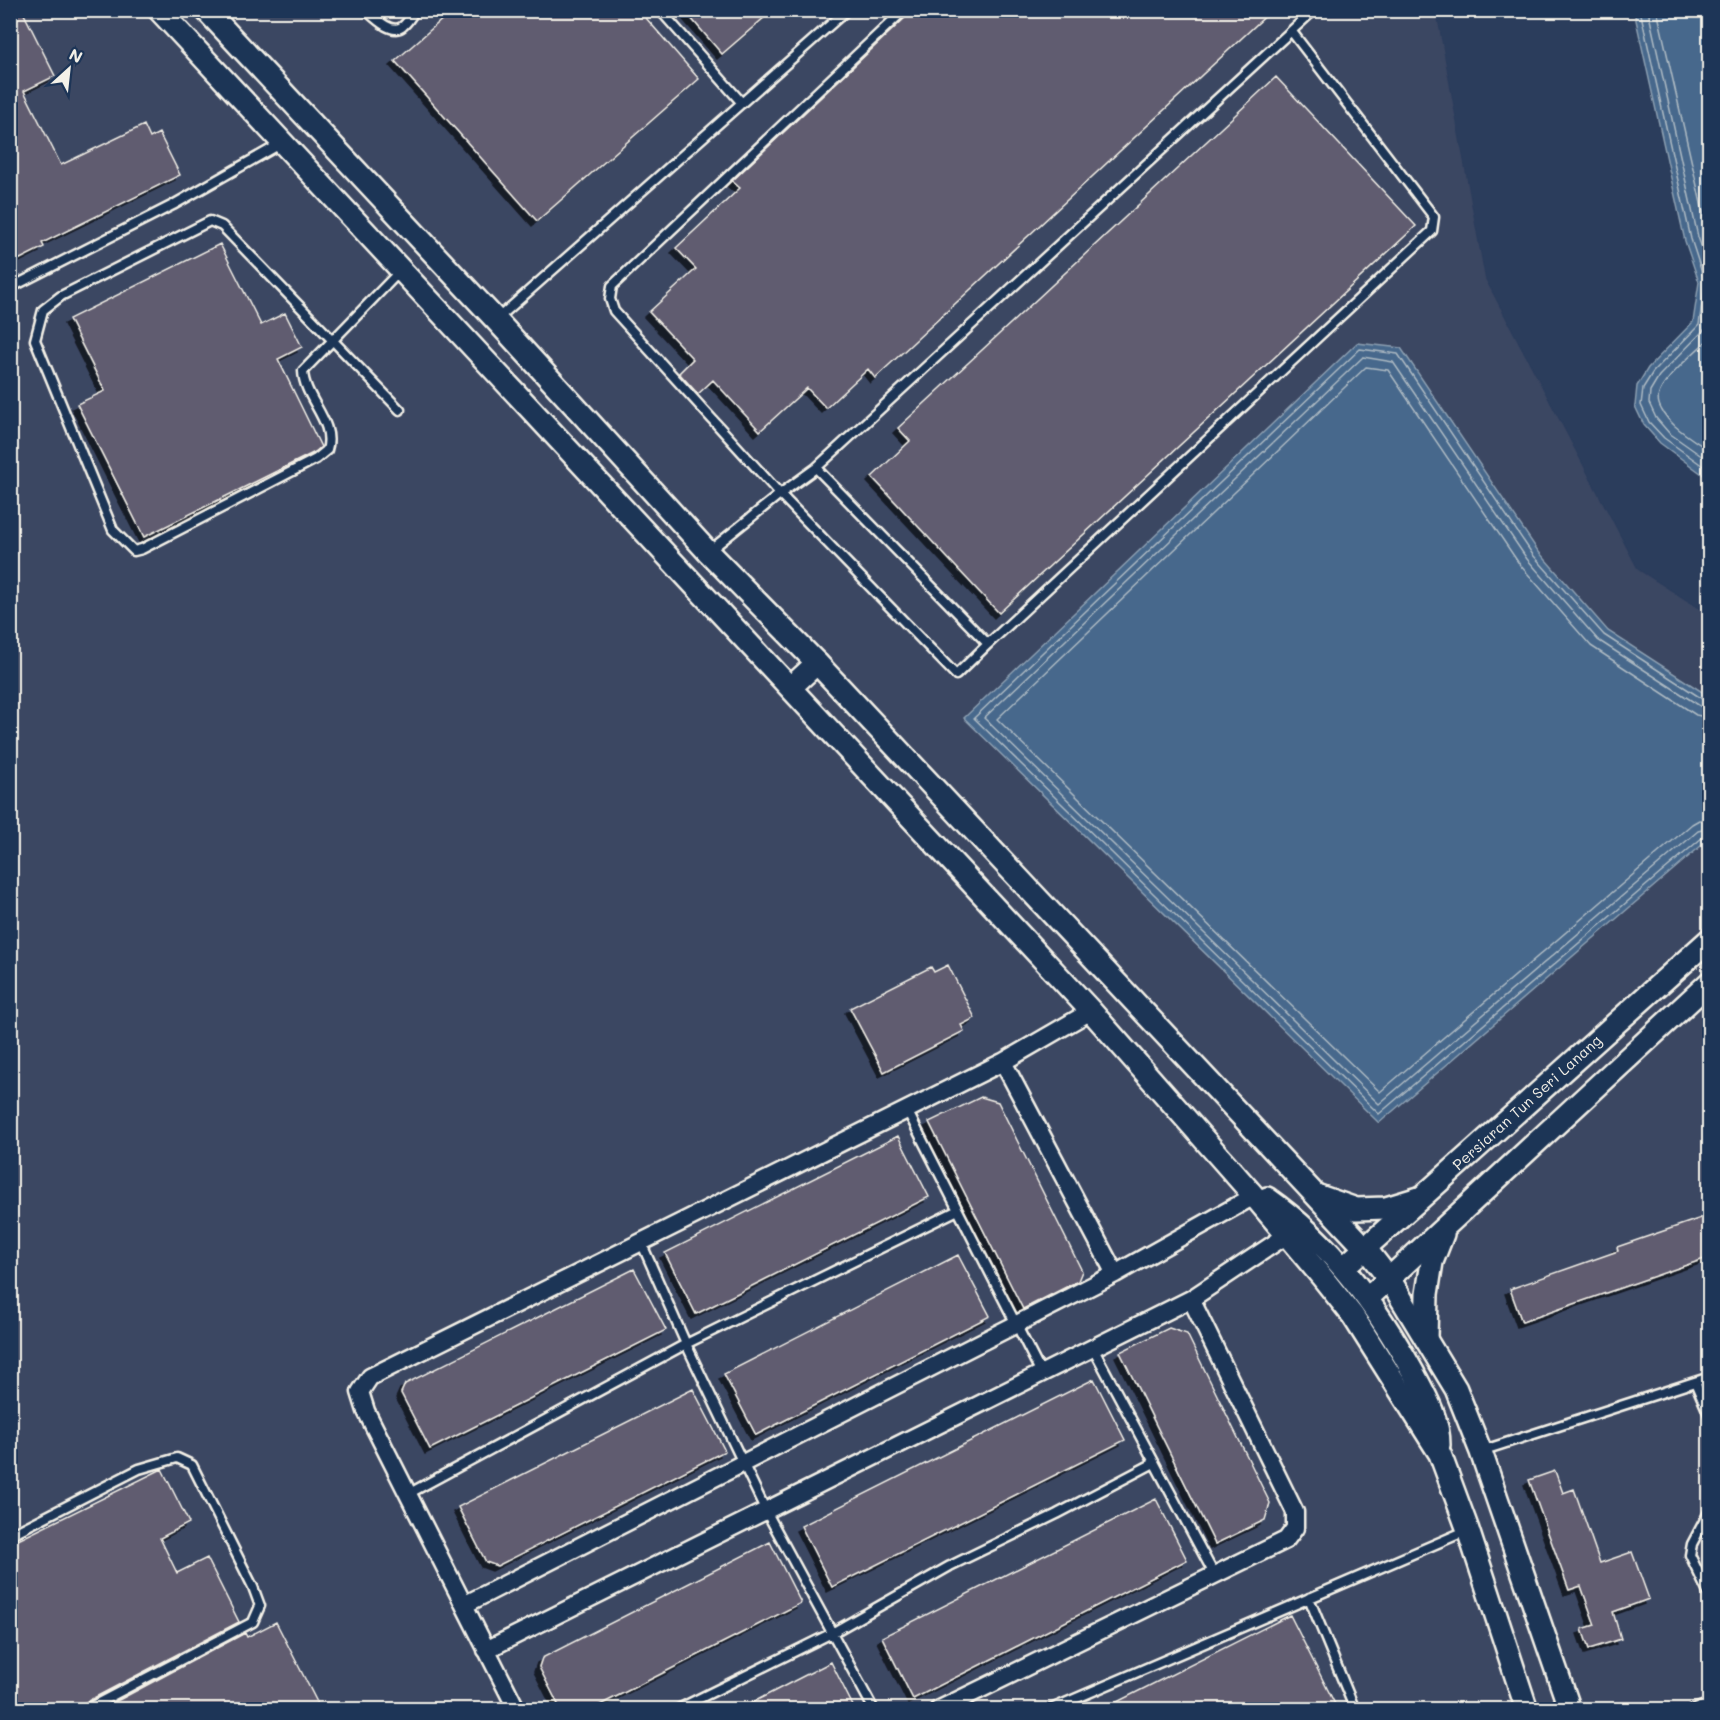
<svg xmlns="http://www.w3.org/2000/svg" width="1720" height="1720" font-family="Mali,sans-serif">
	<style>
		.built { fill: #3b4662 }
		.water { fill: #46688c; stroke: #8c9fb1; stroke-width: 1.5 }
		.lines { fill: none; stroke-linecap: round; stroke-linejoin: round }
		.shore { stroke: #aebac3; stroke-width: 1.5 }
		.building { fill: #615c70; stroke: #f4f1e8; stroke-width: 1.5; filter: url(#shadow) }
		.service-casing { stroke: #f4f1e8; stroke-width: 13 }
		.minor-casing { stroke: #f4f1e8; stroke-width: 21 }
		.tertiary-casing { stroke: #f4f1e8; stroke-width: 26 }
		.service { stroke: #1d3557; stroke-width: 8 }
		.minor { stroke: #1d3557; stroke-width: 16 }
		.tertiary { stroke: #1d3557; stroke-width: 21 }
		.labels { text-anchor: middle; stroke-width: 6; stroke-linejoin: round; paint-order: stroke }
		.street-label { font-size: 15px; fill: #f4f1e8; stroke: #1d3557 }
	</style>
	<defs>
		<filter id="shadow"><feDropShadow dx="-5" dy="5" stdDeviation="0" flood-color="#0009"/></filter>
	</defs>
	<rect width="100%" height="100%" fill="#2b3d5c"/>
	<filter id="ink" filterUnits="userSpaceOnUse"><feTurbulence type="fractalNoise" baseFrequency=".0167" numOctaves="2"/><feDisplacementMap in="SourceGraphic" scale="12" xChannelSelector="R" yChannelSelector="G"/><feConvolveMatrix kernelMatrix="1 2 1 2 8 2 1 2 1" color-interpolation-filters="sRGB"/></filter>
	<g filter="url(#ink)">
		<!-- built -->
		<path class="built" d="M11,11H1436L1485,279L1638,570L1709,615V1709L11,1710Z"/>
		<!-- water -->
		<path class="water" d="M1634,11H1709V479L1660,443L1644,425L1635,406L1637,386L1648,368L1693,322L1699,282L1685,241Z
			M1357,343L1401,348L1538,551L1608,631L1710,697L1709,839L1379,1123L964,718Z"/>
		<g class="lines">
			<!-- shore -->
			<path class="shore" d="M1640,10L1691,239L1705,282L1699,325L1653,372L1643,388L1641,405L1649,422L1664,438L1710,471
				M1648,10L1698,237L1710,270
				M1657,10L1710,243
				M1710,306L1705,329L1659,376L1650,391L1649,403L1656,418L1669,433L1710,462
				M1710,338C1697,350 1664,378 1659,394C1655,405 1667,419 1675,426C1685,435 1698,443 1710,451
				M1710,701L1704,700L1604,635L1533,555L1398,354L1360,349L974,718L1379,1114L1703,837L1710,835
				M1710,709L1700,706L1598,640L1527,559L1393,362L1363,357L984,718L1379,1104L1698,831L1710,828
				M1710,718L1696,715L1591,646L1520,565L1388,370L1366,367L997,719L1380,1092L1692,824L1699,820L1710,819"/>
		</g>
		<!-- building -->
		<path class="building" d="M10,10H22L55,76L24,91L61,165L144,125L150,138L159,133L180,175L42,243L44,247L10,264Z
			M453,10H639L699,79L537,221L395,61Z
			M684,10H773L722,54Z
			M910,10H1272L875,378L868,369L826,408L807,388L760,431L713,380L698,394L679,373L693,359L649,312L696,269L676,248L740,188L732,181L908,15Z
			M1276,77L1416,226L999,613L872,477L910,441L898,428Z
			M220,244L261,325L285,313L302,347L278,359L321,447L315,452L144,537L77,404L105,391L69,319Z
			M948,965L975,1018L961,1025L964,1031L884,1072L850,1008L931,967L934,972Z
			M981,1097L998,1102L1082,1271L1078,1281L1023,1309L929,1122Z
			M898,1136L929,1197L696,1314L665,1253Z
			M1707,1216L1710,1224V1257L1522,1322L1510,1289L1618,1251L1617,1247Z
			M958,1255L990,1316L756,1435L724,1374Z
			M634,1269L666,1330L430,1449L401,1393L405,1384Z
			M1169,1328L1187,1334L1270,1503L1265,1520L1215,1544L1120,1352Z
			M1094,1379L1125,1440L832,1587L801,1526Z
			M693,1389L725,1451L497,1566L486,1562L458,1507Z
			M162,1469L189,1523L160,1538L177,1573L207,1558L239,1622L82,1704L79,1710H10V1544Z
			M1555,1471L1563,1493L1574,1489L1600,1563L1632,1552L1649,1599L1613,1612L1621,1639L1589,1649L1582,1629L1595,1625L1581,1586L1569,1590L1529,1480Z
			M1156,1499L1187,1560L913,1699L882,1637Z
			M770,1542L801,1603L590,1710H561L539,1667L542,1658Z
			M1290,1615L1338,1710H1101Z
			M276,1622L321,1710H100L245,1633L247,1637Z
			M831,1662L855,1710H738L792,1682Z"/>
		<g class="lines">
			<defs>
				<path id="service" d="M366,10C374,17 392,36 403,26C408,22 412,15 415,10
					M660,10L742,103
					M904,10L612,286L610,299L614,311L780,494L816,468L1314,10
					M10,288L173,205L282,143
					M496,320L847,10
					M400,410L222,226L210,221L61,296L43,310L35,340L113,530L134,551L142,549L316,459L327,450C336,422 304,399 303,371L401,270
					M708,552L780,494L956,675L988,644L816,468
					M988,644L1432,231L1434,217L1292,32
					M907,1110L1041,1373
					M641,1242L686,1344L766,1511L874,1710
					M1093,1348L1214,1574
					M1695,1382L1710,1417
					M1481,1451L1710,1377
					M408,1494L686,1344L958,1210
					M1710,1510L1692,1544L1690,1555L1710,1597
					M10,1535L139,1469L177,1458L192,1465L253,1587L260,1606L253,1622L85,1710
					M1309,1598L1355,1710
					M676,1710L832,1633L950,1566L1057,1514L1154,1463
					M1049,1710L1468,1530
					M1692,1710L1710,1703"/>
				<path id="minor" d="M1003,1062L1115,1274
					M464,1605L1115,1274L1254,1196
					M486,1650L1191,1299L1287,1235
					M517,1710L366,1411L360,1392L370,1377L1003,1062L1091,1011
					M938,1710L1286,1540L1295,1528V1512L1191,1299"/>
				<g id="tertiary">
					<path d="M159,10L1091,1011L1254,1196L1322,1277L1353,1316L1440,1454L1468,1530L1527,1710"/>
					<path d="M206,10L496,320L708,552L817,663L1366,1249L1390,1280L1456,1389L1481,1452L1570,1710"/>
					<path d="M791,687L817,663"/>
					<path d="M1319,1196L1356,1209L1386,1208L1419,1198"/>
					<path d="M1267,1198C1331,1243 1376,1305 1413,1372C1425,1395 1439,1418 1439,1445"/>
					<path id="s1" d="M1344,1267L1710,939"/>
					<path d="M1368,1298L1710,982"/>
					<path d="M1426,1339L1427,1294L1432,1262L1443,1234"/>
				</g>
			</defs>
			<!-- service casing -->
			<use href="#service" class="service-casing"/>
			<!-- minor casing -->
			<use href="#minor" class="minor-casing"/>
			<!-- tertiary casing -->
			<use href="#tertiary" class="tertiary-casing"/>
			<!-- service -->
			<use href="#service" class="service"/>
			<!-- minor -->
			<use href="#minor" class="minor"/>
			<!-- tertiary -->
			<use href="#tertiary" class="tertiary"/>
		</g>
	</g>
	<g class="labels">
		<!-- street labels -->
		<g class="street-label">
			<text dy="5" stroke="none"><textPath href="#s1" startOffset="246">Persiaran Tun Seri Lanang</textPath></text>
		</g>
	</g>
	<!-- margin -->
	<rect width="1720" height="1720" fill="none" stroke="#1d3557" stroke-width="36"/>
	<rect x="18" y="18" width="1684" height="1684" fill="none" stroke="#f4f1e8" stroke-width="2" filter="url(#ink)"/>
	<!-- north arrow -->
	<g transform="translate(69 69) rotate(27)" stroke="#1d3557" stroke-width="4.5" paint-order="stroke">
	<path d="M0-4.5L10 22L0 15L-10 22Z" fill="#f4f1e8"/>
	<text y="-9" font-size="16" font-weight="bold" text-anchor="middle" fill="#f4f1e8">N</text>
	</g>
</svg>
